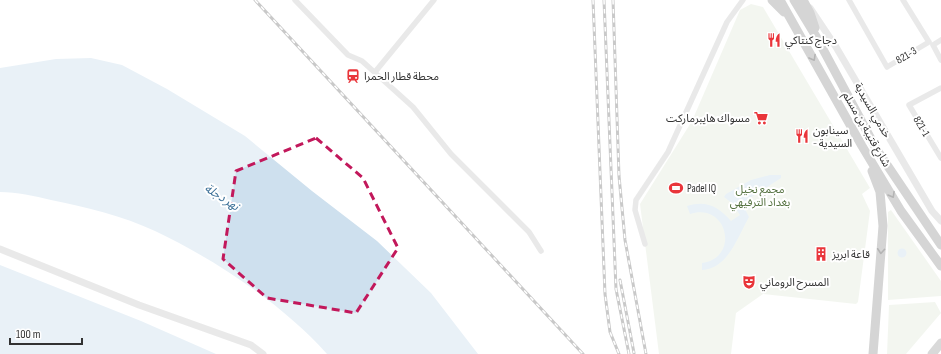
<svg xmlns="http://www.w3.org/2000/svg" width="941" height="354" font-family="'Sofia Sans Condensed','Noto Sans Arabic',sans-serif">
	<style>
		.green { fill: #e5ecde }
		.water { fill: #cee0ee }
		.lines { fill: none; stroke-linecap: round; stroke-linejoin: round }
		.minor { stroke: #cfcfcf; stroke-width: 5.5 }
		.tertiary { stroke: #cfcfcf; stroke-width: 7 }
		.primary { stroke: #aaa; stroke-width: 9 }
		.trunk { stroke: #a2a2a2; stroke-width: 9 }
		.rail-casing { stroke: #878787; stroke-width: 3 }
		.rail { stroke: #fff; stroke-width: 1.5; stroke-dasharray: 4.5; stroke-linecap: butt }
		.oneway { stroke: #595959 }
		.marked { fill: none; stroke: #c2185b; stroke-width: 3; stroke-dasharray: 8 5; stroke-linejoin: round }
		.labels { text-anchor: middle; stroke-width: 4; stroke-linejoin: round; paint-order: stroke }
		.poi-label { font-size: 11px; fill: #323232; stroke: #fff; text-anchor: start }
		.street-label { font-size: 11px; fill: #323232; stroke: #fff }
		.park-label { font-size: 11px; fill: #53703e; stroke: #fff }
		.water-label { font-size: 12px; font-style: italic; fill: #3d7198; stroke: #fff }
	</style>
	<rect width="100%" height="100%" fill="#fff"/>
	<!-- green -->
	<path class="green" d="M751,4L763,7L870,188L862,194L870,211L858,302L856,304L763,294L736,313L731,354H659L640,204L692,121L740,10Z
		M891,210L941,281V296L888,300V212Z
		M935,302L941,313L906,354H887L889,305Z"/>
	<!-- water -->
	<path class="water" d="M91,58L122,65L167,89L245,136L312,191L377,241L431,293L478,354H327C282,304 216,260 155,231C123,216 86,207 51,200C34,196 17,192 0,192V68L56,59Z
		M770,175H781V178L742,203L749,217C738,236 728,269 702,270V263C740,258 728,202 690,214L687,206C706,200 718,206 731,221L740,215L732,203L724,197L726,194L751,180Z
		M897.5 253a4.5 4.5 0 1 1 9 0a4.5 4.5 0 1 1-9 0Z
		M0,265L141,321L216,354H0Z"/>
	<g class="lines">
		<!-- minor -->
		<path class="minor" d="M295,0L348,55L362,61L413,107L451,154L529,232L541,251
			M849,0L887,67L929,42L903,0
			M941,40L933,45L941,60
			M375,72L434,0
			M941,88L909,105L941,158
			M645,244L635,210L636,200L668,152L727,22L743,0"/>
		<!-- tertiary -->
		<path class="tertiary" d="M810,8L836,47L932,211L941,221
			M0,249L139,305L251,345L263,354"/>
		<!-- primary -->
		<path class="primary" d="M932,354L941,343"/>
		<!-- trunk -->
		<path class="trunk" d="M772,0L784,12
			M780,0L862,146L901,211L941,266
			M794,0L817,38L877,150L941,245
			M803,0L810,13L815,28
			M872,171L880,192L883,226L873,354"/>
		<defs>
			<path id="rail" d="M255,0L583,354
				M593,0L605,294L610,332L619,354
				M604,0L616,289L629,354
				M613,0L619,176L625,240L646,354
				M620,280L634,353"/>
		</defs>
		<!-- rail casing -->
		<use href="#rail" class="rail-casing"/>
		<!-- rail -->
		<use href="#rail" class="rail"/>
	</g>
	<!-- one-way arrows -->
	<defs><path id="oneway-chevron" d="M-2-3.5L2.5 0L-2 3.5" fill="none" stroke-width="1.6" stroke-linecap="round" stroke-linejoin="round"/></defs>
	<g class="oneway">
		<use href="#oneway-chevron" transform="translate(813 58) rotate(61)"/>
		<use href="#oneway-chevron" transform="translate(892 195) rotate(60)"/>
		<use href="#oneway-chevron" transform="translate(881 251) rotate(94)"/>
	</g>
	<!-- marked area -->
	<path d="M0 0H941V354H0ZM316,138L363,178L398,248L356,313L267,298L223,259L236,171Z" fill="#fff" fill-opacity=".55" fill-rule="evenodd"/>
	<path class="marked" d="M316,138L363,178L398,248L356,313L267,298L223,259L236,171Z"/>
	<!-- icons -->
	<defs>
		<symbol id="restaurant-bare" viewBox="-9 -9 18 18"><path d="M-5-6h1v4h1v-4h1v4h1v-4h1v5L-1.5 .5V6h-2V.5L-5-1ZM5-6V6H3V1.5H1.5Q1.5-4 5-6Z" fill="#e9353a" stroke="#fff" stroke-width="2.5" paint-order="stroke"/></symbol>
		<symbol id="station-bare" viewBox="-9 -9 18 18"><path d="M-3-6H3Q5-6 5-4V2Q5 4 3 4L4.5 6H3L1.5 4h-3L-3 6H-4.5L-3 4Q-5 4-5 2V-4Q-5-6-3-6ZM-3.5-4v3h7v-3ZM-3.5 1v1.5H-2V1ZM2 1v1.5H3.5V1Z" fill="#e9353a" stroke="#fff" stroke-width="2.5" paint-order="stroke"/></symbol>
		<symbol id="supermarket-bare" viewBox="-9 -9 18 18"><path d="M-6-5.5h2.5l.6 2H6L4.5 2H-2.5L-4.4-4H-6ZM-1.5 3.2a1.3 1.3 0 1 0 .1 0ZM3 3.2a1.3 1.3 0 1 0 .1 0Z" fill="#e9353a" stroke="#fff" stroke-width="2.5" paint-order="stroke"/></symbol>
		<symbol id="stadium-bare" viewBox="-9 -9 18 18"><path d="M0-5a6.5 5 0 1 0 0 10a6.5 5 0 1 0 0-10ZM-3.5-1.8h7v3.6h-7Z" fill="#e9353a" stroke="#fff" stroke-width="2.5" paint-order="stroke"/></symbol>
		<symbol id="building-bare" viewBox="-9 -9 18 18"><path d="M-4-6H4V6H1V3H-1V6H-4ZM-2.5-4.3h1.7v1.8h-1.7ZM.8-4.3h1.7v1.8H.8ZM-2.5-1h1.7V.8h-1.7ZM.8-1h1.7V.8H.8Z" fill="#e9353a" stroke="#fff" stroke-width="2.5" paint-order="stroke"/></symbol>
		<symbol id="theatre-bare" viewBox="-9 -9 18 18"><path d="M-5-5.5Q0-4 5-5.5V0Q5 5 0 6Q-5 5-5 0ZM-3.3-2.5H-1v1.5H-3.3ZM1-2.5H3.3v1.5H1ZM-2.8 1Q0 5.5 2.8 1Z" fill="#e9353a" stroke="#fff" stroke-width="2.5" paint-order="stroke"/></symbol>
	</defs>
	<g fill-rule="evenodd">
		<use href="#restaurant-bare" x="764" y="30" width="20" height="20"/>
		<use href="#station-bare" x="343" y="66" width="20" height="20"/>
		<use href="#supermarket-bare" x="751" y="108" width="20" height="20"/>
		<use href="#restaurant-bare" x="792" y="126" width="20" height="20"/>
		<use href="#stadium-bare" x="666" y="178" width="20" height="20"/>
		<use href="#building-bare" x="811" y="244" width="20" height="20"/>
		<use href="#theatre-bare" x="739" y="272" width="20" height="20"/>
	</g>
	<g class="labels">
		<!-- poi labels -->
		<g class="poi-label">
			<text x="785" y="44">دجاج كنتاكي</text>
			<text x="364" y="80">محطة قطار الحمرا</text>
			<text x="750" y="122" text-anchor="end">مسواك هايبرماركت</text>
			<text x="813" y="134">سينابون<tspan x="813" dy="13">- السيدية</tspan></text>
			<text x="687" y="192">Padel IQ</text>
			<text x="832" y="258">قاعة ابريز</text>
			<text x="760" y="286">المسرح الروماني</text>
		</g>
		<!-- street labels -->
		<g class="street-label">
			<text transform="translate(906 55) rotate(-31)" y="4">821-3</text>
			<text transform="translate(873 110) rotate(60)" y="4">خدمي السيدية</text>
			<text transform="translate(922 126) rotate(59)" y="4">821-1</text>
			<text transform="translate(867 129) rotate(60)" y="4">شارع قتيبة بن مسلم</text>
		</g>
		<!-- park labels -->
		<g class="park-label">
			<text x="760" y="193">مجمع نخيل<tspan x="760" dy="13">بغداد الترفيهي</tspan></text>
		</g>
		<!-- water labels -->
		<g class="water-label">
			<text transform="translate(222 197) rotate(33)" y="4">نهر دجلة</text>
		</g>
	</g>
	<!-- scale -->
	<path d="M10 338v6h72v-6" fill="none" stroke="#323232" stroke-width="2"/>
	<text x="16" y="338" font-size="12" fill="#323232" stroke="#ffffff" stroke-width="3" paint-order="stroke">100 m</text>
</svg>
